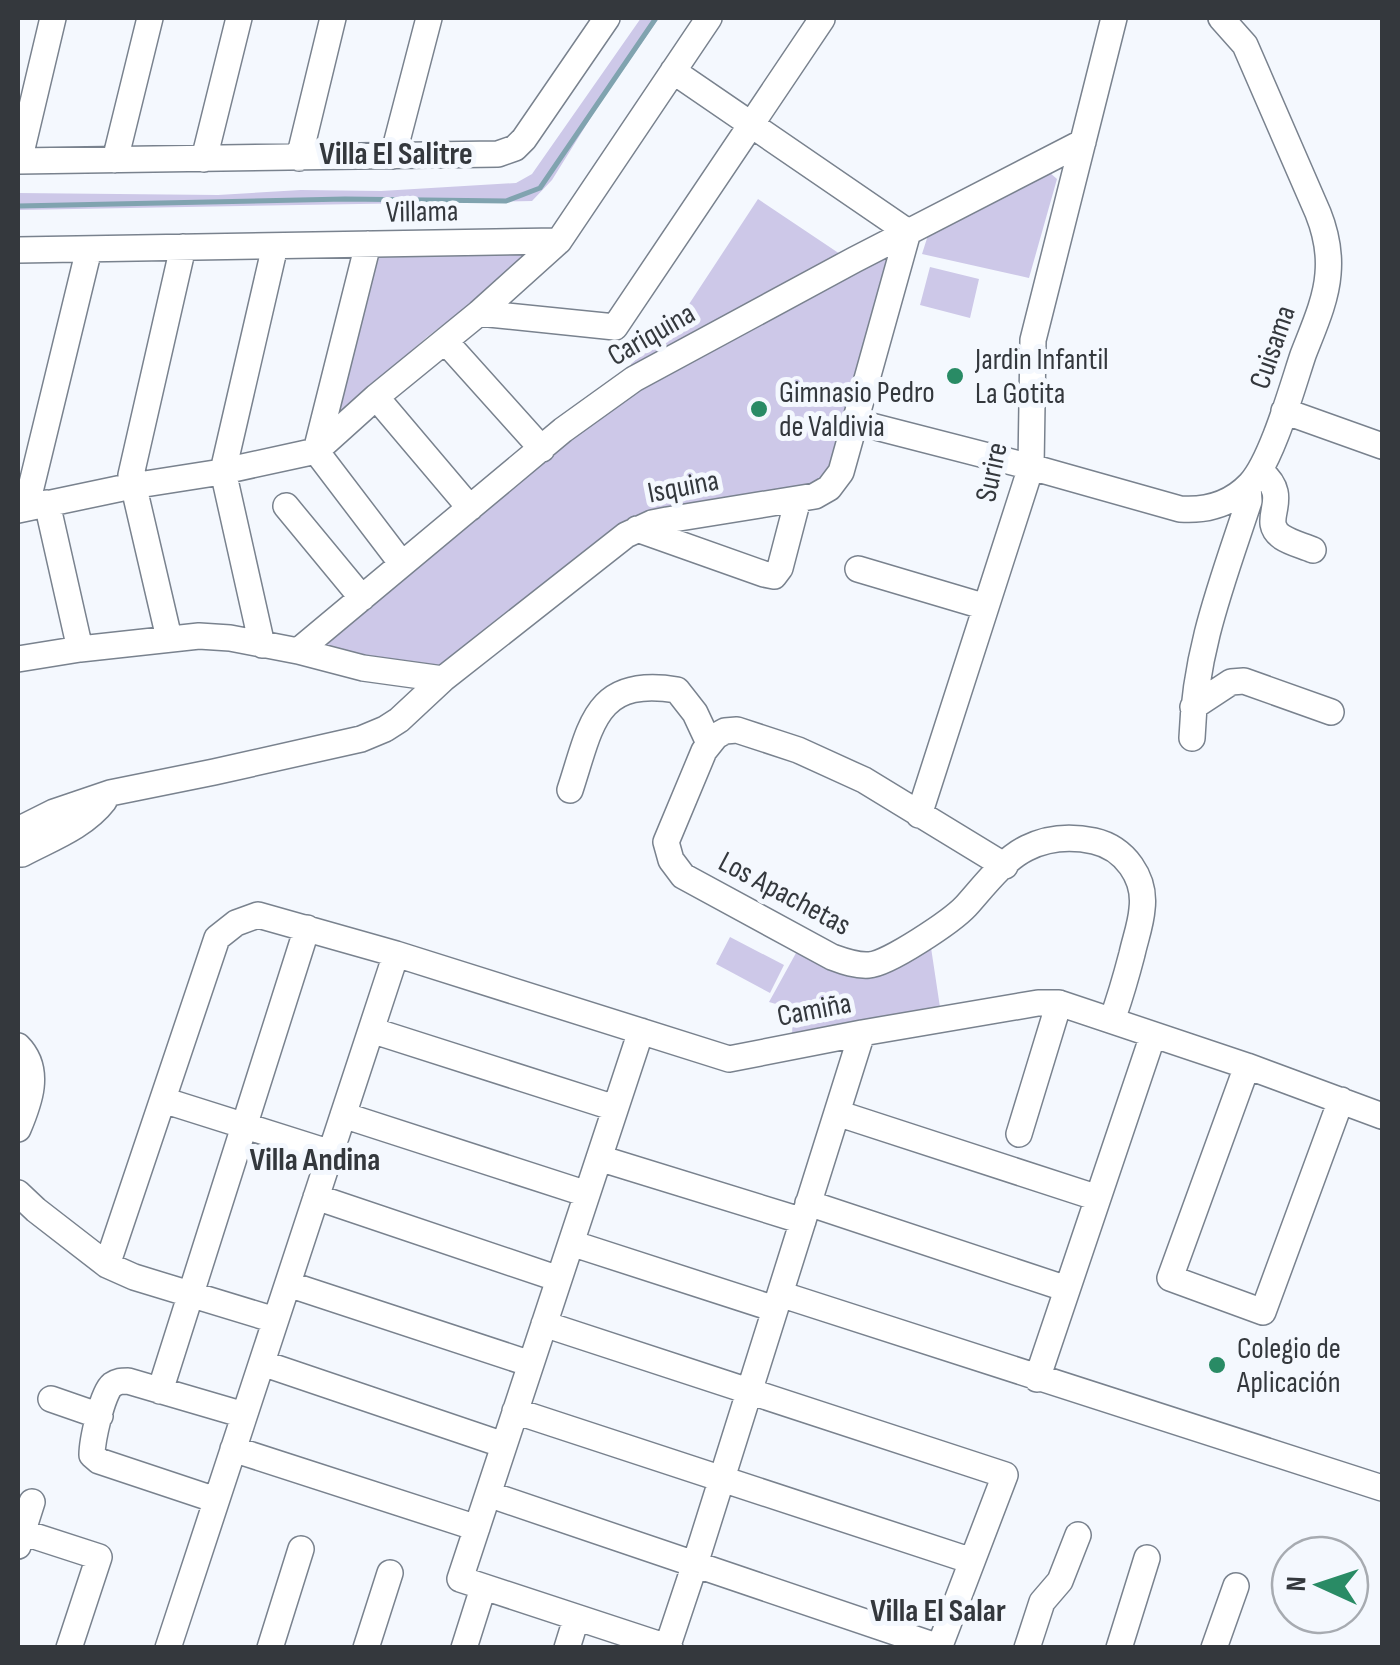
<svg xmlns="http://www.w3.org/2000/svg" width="1400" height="1665" font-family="'Sofia Sans Condensed',sans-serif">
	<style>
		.green { fill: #cdc8e8 }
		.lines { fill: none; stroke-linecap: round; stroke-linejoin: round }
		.stream { stroke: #80a3af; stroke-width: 5 }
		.minor-casing { stroke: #79828e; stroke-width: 28 }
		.minor { stroke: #fff; stroke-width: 25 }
		.poi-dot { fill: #298b65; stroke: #f4f8fe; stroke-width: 4 }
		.labels { text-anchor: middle; stroke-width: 10; stroke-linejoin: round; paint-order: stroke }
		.street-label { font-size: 30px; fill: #34383d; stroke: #f4f8fe }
		.poi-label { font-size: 30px; fill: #34383d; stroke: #f4f8fe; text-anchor: start }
		.neighbourhood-label { font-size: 32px; font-weight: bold; fill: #34383d; stroke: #f4f8fe }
	</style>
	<rect width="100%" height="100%" fill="#f4f8fe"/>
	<!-- green -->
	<path class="green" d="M641,18H659L598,106L552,180L532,201L18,210V193L218,195L301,190L381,191L516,183L532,174Z
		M1049,172L1057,179L1029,278L922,254L929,232Z
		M758,199L846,258L896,247L831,469L817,485L647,513L440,671L312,649L624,394L631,364L676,324Z
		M527,252L528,260L427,337L334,419L375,254Z
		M930,267L979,279L970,318L920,305Z
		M730,937L784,965L770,993L716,964Z
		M930,941L941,1014L792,1037L793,1009L769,1002L796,953L852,973Z"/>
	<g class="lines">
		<!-- stream -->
		<path class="stream" d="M18,206L345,199L506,201L540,188L656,18"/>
		<defs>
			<path id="minor" d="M673,71L908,232
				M393,156L429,18
				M299,158L333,18
				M204,159L239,18
				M115,160L150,18
				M18,161L498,154L515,148L524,139L607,18
				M19,161L53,18
				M368,244L316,451L402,564
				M18,250L559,241
				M479,313L615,327L822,19
				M445,341L542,449
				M376,397L470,508
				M1284,411L1382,446
				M856,422L1031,467L1180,509C1207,511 1231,504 1250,484C1272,460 1292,388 1303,355C1313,329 1326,301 1328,274C1330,252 1326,233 1318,213L1245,45L1221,18
				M1260,471C1295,499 1257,519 1282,537C1291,543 1304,546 1313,550
				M47,503L80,649
				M286,506L362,598
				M26,508L89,249
				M18,510L132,486L215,473L316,451L376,397L479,313L559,241L709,18
				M637,529L764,574L774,576L780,568L798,499
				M858,569L986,607
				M169,638L131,475L183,247
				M262,645L223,471L275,246
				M298,651L563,430L634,379L854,260L1083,142
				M18,659L80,649L199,636L230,638L298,651L363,668L443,679
				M1193,707L1231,682L1244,681L1331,712
				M1192,738C1195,650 1222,583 1249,501L1248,486
				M570,790C591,727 594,676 677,690L695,713L709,743
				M919,815L1031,467L1033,340L1114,18
				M18,830L54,812L110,793L214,772L361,739L385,729L399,720L443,679L626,535L652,523L667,520L815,496L829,488L841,472L908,232
				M22,854C50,839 84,827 104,801
				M1005,866L864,780L798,750L737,730L725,731L716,736L704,751L666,842L671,860L683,876L832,957C843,961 856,966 869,965C888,964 952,921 966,906C983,887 1004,859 1027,848C1047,838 1071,836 1094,841C1125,848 1146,878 1142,909C1141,924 1135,940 1132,954C1126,977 1120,998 1112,1020
				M371,1030L615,1108
				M641,1031L460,1579L670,1648
				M18,1046C42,1070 29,1103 18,1129
				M1247,1066L1170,1278L1263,1312L1341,1100
				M163,1100L331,1153
				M837,1113L1098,1198
				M343,1115L587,1194
				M1019,1134L1059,1003
				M599,1158L803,1221
				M18,1193L36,1210L107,1265L134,1277L275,1320
				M316,1197L559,1279
				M808,1203L1067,1289
				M571,1243L775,1309
				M107,1265L217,938L236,923L258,915L396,954L729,1059L862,1033L1038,1003H1059L1247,1066L1382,1116
				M288,1284L531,1364
				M780,1294L1382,1488
				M544,1324L1005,1475L939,1648
				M262,1363L504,1445
				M1037,1379L1153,1035
				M160,1391L307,928
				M51,1399L100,1416
				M515,1411L972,1561
				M233,1449L477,1528
				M488,1494L939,1647
				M216,1500L99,1461L92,1455C92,1442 102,1393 112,1385C118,1381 121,1381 128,1381L244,1415
				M22,1532L99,1557L69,1648
				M18,1546L32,1502
				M168,1648L396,954
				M270,1648L301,1549
				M366,1648L390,1573
				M464,1648L483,1588
				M567,1648L576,1619
				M667,1648L695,1564L862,1033
				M1027,1648L1042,1602L1060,1581L1078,1535
				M1119,1648L1147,1558
				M1214,1648L1236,1586"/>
		</defs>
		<!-- minor casing -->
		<use href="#minor" class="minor-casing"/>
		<!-- minor -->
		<use href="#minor" class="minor"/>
	</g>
	<!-- markers -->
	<g class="poi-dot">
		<circle cx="955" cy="376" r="10"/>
		<circle cx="759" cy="409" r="10"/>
		<circle cx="1217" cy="1365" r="10"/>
	</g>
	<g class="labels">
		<!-- street labels -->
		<g class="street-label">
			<text transform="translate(422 211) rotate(-1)" y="10">Villama</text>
			<text transform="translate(651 334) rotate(-30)" y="10">Cariquina</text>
			<text transform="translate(1272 347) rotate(-71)" y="10">Cuisama</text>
			<text transform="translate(991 472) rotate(-78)" y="10">Surire</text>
			<text transform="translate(683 486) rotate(-11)" y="10">Isquina</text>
			<text transform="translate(785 893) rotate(28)" y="10">Los Apachetas</text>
			<text transform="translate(814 1009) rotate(-11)" y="10">Camiña</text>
		</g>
		<!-- poi labels -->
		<g class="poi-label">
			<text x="975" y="369">Jardin Infantil<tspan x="975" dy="34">La Gotita</tspan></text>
			<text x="779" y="402">Gimnasio Pedro<tspan x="779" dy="34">de Valdivia</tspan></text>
			<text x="1237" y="1358">Colegio de<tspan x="1237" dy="34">Aplicación</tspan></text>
		</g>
		<!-- neighbourhood labels -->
		<g class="neighbourhood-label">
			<text x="396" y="164">Villa El Salitre</text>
			<text x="315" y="1170">Villa Andina</text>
			<text x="938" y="1621">Villa El Salar</text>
		</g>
	</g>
	<!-- border -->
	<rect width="1400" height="1665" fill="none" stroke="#34383d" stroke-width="40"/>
	<!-- north arrow -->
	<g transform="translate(1320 1585) rotate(273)"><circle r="48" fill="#f4f8fe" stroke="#a7abb1" stroke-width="2.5"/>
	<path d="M0-8L18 38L0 25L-18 38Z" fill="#298b65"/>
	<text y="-15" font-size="28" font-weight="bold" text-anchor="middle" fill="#34383d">N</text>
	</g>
</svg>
